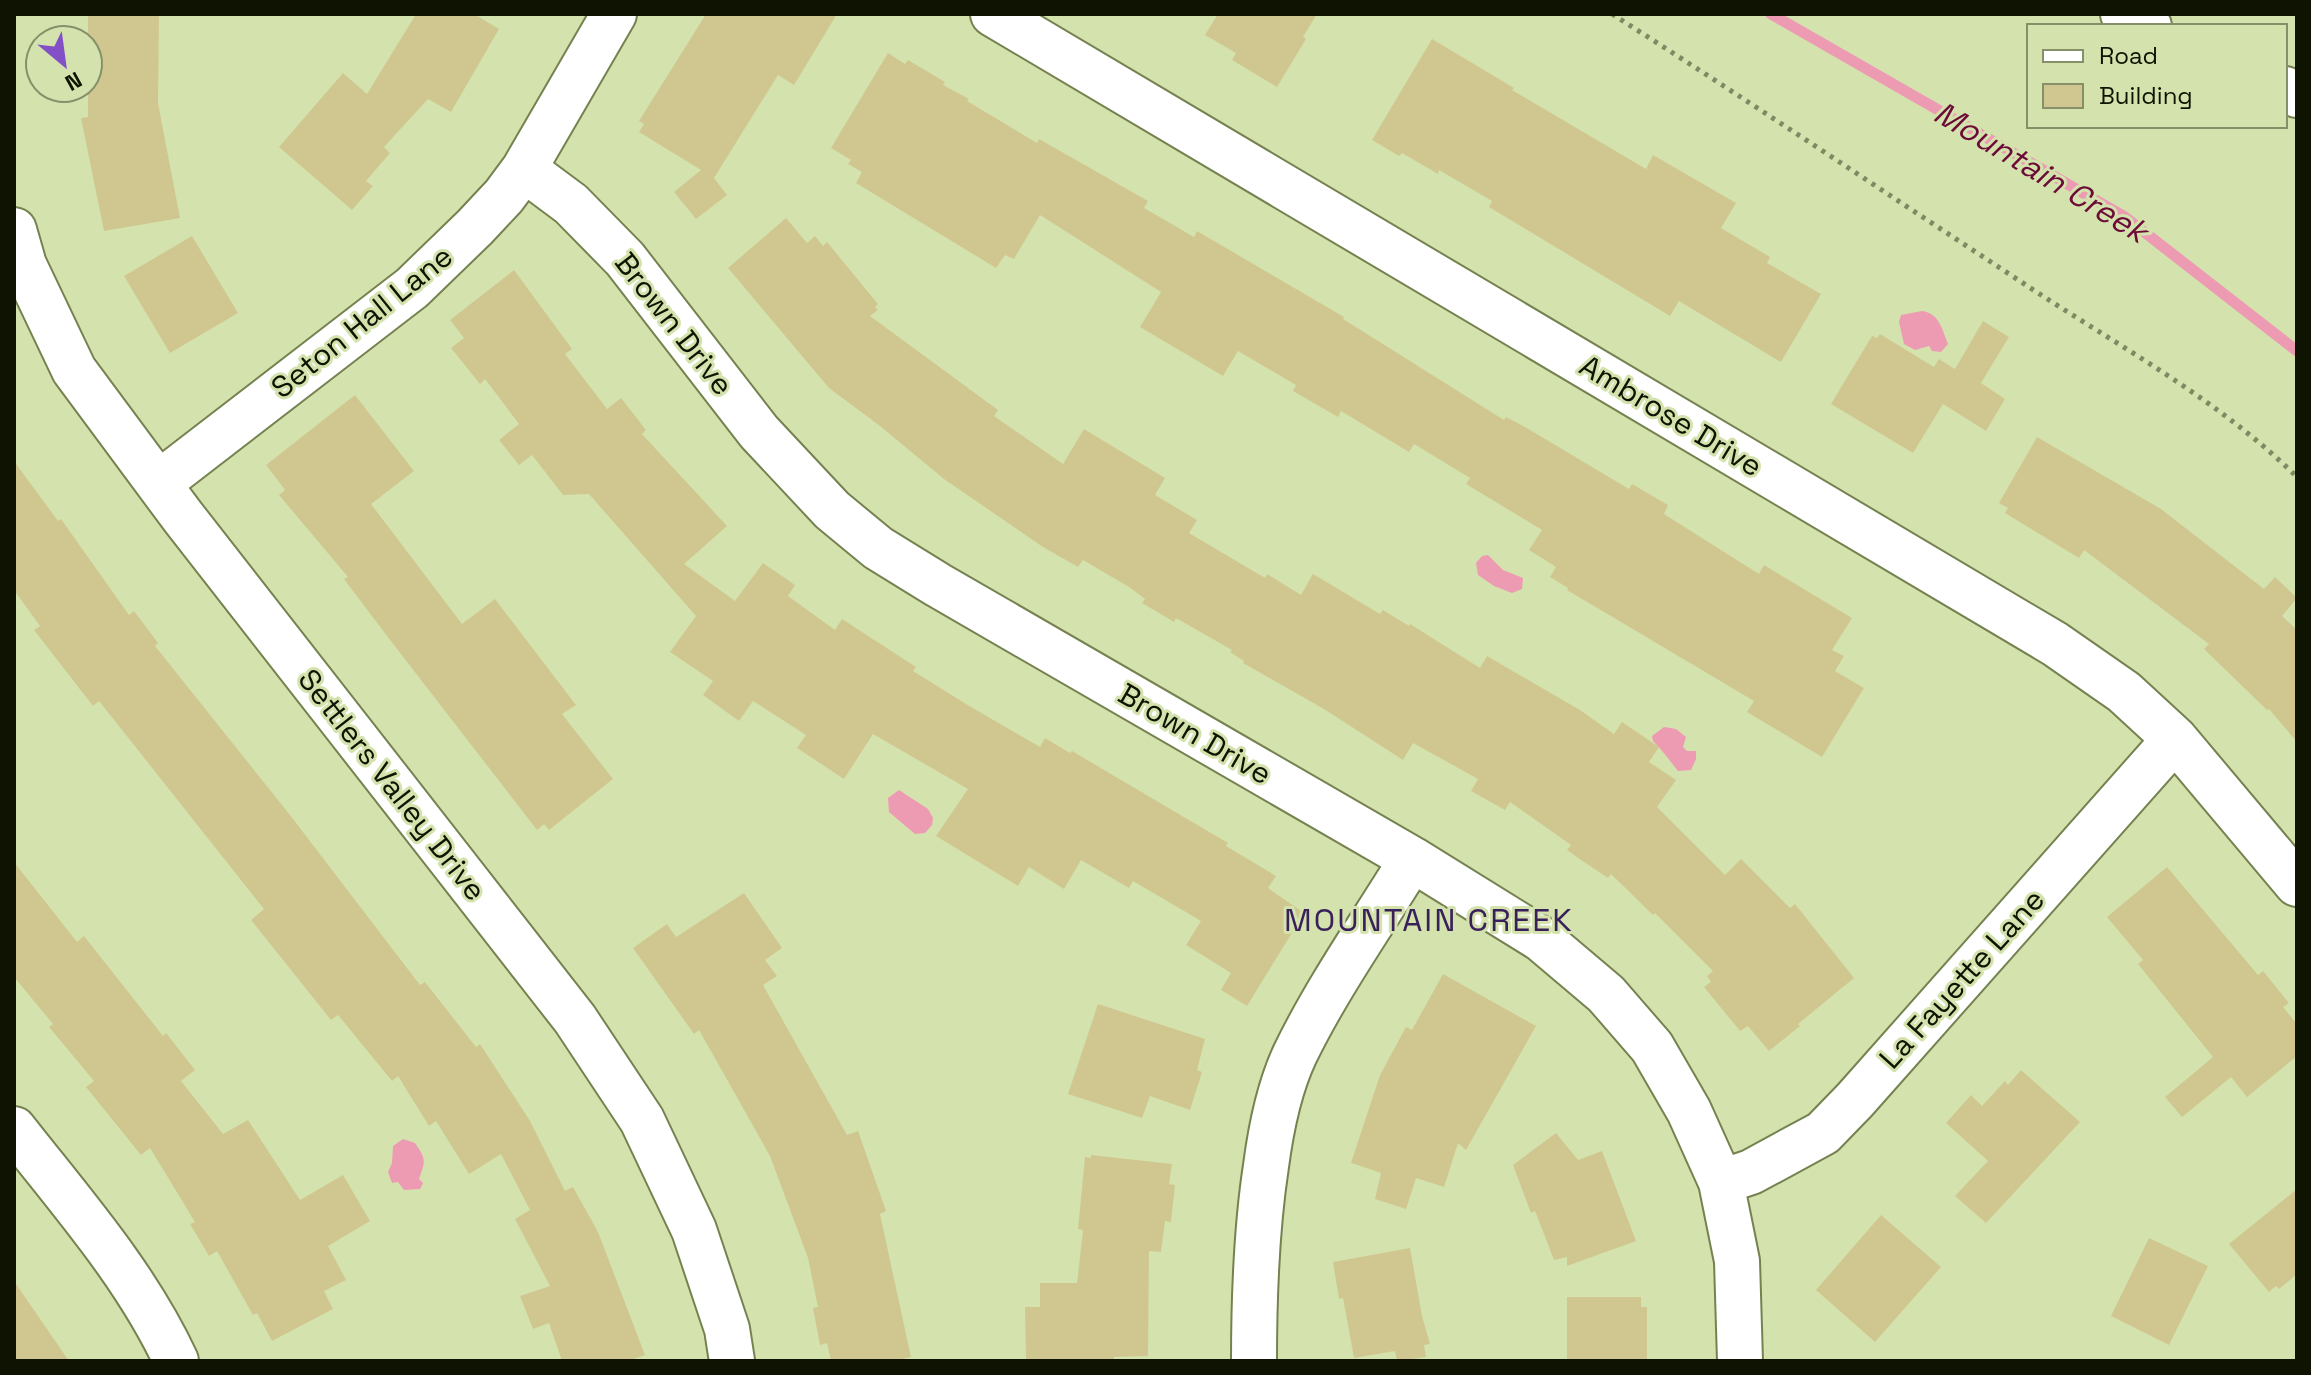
<svg xmlns="http://www.w3.org/2000/svg" width="2311" height="1375" font-family="'Space Grotesk',sans-serif">
	<style>
		.water { fill: #ed9ab3 }
		.lines { fill: none; stroke-linecap: round; stroke-linejoin: round }
		.stream { stroke: #ed9ab3; stroke-width: 11 }
		.building { fill: #d0c790 }
		.minor-casing { stroke: #758250; stroke-width: 48 }
		.path { stroke: #7f8963; stroke-width: 5; stroke-dasharray: 4 6; stroke-linecap: butt }
		.minor { stroke: #fff; stroke-width: 44 }
		.labels { text-anchor: middle; stroke-width: 6; stroke-linejoin: round; paint-order: stroke }
		.street-label { font-size: 30px; fill: #0f1302; stroke: #d4e3ad }
		.water-label { font-size: 32px; font-style: italic; fill: #6d0b38; stroke: #d4e3ad }
		.neighbourhood-label { font-size: 32px; letter-spacing: 2px; fill: #39205a; stroke: #d4e3ad }
	</style>
	<rect width="100%" height="100%" fill="#d4e3ad"/>
	<!-- water -->
	<path class="water" d="M1922,311C1939,313 1942,329 1948,344L1941,352L1932,351L1929,346L1915,350L1904,344L1899,322L1901,315Z
		M1488,555L1503,570L1523,578L1522,589L1512,593L1494,586L1478,575L1476,563L1482,556Z
		M1664,727L1676,729L1686,737L1683,747L1687,751H1696V759L1691,770L1678,771C1670,761 1663,751 1653,741L1652,736Z
		M899,790L928,809L933,818L932,825L925,833L915,834L889,812L888,798Z
		M403,1139L415,1143C427,1160 425,1161 419,1179L423,1183L420,1189L404,1190L398,1182L392,1183L388,1172L392,1163L393,1146Z"/>
	<g class="lines">
		<!-- stream -->
		<path class="stream" d="M1771,14L2125,217L2297,351"/>
	</g>
	<!-- building -->
	<path class="building" d="M88,14H159L158,103L180,218L104,231L81,118L88,117Z
		M416,14H474L499,29L451,112L428,99L384,147L390,153L366,181L373,186L352,210L279,147L343,73L367,94Z
		M706,14H837L794,85L778,75L714,178L727,195L696,219L674,192L701,170L639,132L644,124L639,121Z
		M1218,14H1317L1303,37L1306,39L1277,87L1232,60L1236,53L1205,35Z
		M1432,39L1514,88L1512,90L1646,169L1653,155L1736,203L1721,228L1770,257L1767,263L1821,294L1781,362L1679,301L1670,316L1489,207L1492,201L1439,170L1438,174L1402,153L1399,156L1372,140Z
		M888,53L905,64L908,60L945,82L943,85L969,99L967,101L1037,143L1039,139L1148,201L1144,208L1194,237L1197,231L1344,317L1343,319L1504,420L1506,417L1525,427L1629,489L1632,484L1668,505L1664,514L1759,574L1764,565L1852,618L1832,650L1844,656L1835,671L1864,688L1822,757L1747,712L1754,701L1567,590L1568,588L1550,577L1556,567L1529,550L1542,530L1466,484L1470,478L1414,444L1409,452L1341,411L1338,417L1293,391L1296,385L1238,351L1223,376L1140,327L1161,292L1040,215L1014,259L1005,255L996,268L856,183L862,172L848,164L851,160L831,148Z
		M786,218L807,243L815,236L823,246L827,242L878,304L875,307L878,310L870,316L998,410L994,416L1063,464L1084,429L1165,478L1155,495L1197,520L1189,533L1265,578L1267,574L1301,595L1313,574L1380,614L1383,610L1409,626L1410,624L1480,668L1487,656L1580,710L1614,734L1622,722L1659,747L1649,762L1676,780L1657,807L1725,875L1741,859L1790,908L1795,904L1854,978L1798,1024L1800,1026L1769,1051L1748,1026L1740,1031L1704,987L1711,982L1707,976L1713,971L1655,913L1653,915L1611,874L1608,878L1581,860L1567,850L1571,845L1510,802L1505,810L1471,791L1478,779L1413,743L1403,760L1324,709L1243,663L1244,661L1230,652L1232,650L1176,618L1174,622L1142,603L1145,599L1129,587L1083,560L1078,567L1043,547L944,479L880,426L829,388L728,268Z
		M192,236L238,313L170,353L124,276Z
		M514,270L572,349L565,354L607,409L621,398L646,430L642,434L727,526L684,564L735,601L763,563L795,585L788,596L835,630L842,619L916,667L913,671L971,707L1040,747L1045,738L1070,753L1072,751L1228,843L1226,846L1276,876L1268,888L1304,913L1247,1006L1221,990L1231,973L1186,945L1201,921L1133,881L1129,888L1081,860L1064,889L1029,867L1018,886L936,836L968,789L873,734L844,779L797,748L806,735L753,701L739,721L703,695L713,681L670,652L696,616L589,494L563,495L532,455L519,465L499,440L519,424L485,379L480,384L451,348L464,338L450,320Z
		M1983,321L2009,337L1981,383L2005,399L1986,431L1943,404L1913,453L1831,404L1872,336L1877,338L1880,334L1934,367L1939,359L1955,369Z
		M355,395L414,471L371,504L462,624L495,599L576,705L562,714L613,779L549,830L544,824L537,830L387,636L344,579L348,577L279,495L285,490L266,465Z
		M2037,437L2161,509L2264,589L2275,577L2297,598L2282,616L2297,630V742L2269,709L2267,710L2204,649L2209,644L2084,550L2079,558L2005,513L2008,508L1999,503Z
		M14,461L58,521L61,519L129,615L134,611L158,643L155,646L290,815L420,985L425,982L476,1047L480,1044L530,1121L565,1191L573,1187L598,1232L645,1355L628,1361H562L549,1323L533,1329L520,1296L550,1286L515,1219L530,1210L501,1154L469,1174L436,1121L429,1126L398,1076L392,1081L338,1015L331,1020L251,920L264,909L99,701L93,706L34,630L40,626L14,590Z
		M14,862L77,942L84,936L163,1036L166,1033L195,1070L181,1081L223,1134L248,1120L300,1200L343,1175L370,1221L328,1246L346,1280L324,1291L333,1309L272,1341L257,1313L253,1315L217,1251L209,1256L190,1224L195,1222L150,1148L141,1155L86,1087L94,1081L49,1027L53,1024L14,977Z
		M2167,867L2258,975L2263,971L2289,1003L2283,1007L2297,1024V1056L2247,1097L2231,1077L2182,1117L2165,1097L2213,1057L2138,964L2143,960L2107,917Z
		M744,893L782,948L765,960L777,976L763,985L847,1135L858,1131L886,1211L880,1214L911,1357L893,1361H831L827,1343L820,1345L813,1308L818,1307L808,1258L770,1156L699,1030L694,1034L633,948L667,924L676,937Z
		M1443,974L1536,1026L1466,1150L1458,1143L1444,1187L1416,1178L1406,1209L1375,1199L1381,1173L1351,1163L1380,1075L1406,1027L1412,1030Z
		M1098,1004L1205,1039L1197,1070L1202,1072L1190,1110L1150,1096L1142,1118L1068,1094Z
		M2021,1070L2080,1122L1986,1223L1955,1196L1988,1161L1946,1123L1971,1095L1982,1106L2005,1081L2008,1085Z
		M1556,1133L1578,1160L1602,1151L1636,1241L1567,1266V1257L1554,1260L1535,1211L1531,1213L1513,1165Z
		M1091,1155L1172,1164L1169,1184L1175,1185L1171,1222L1165,1221L1161,1252L1149,1251L1148,1356L1114,1357V1361L1026,1360L1025,1307H1040V1283H1077L1083,1230L1078,1229L1085,1157L1091,1158Z
		M2297,1189V1274L2279,1289L2276,1286L2269,1292L2229,1244Z
		M1881,1215L1941,1267L1875,1342L1816,1290Z
		M2149,1238L2208,1266L2169,1345L2111,1316Z
		M1410,1248L1422,1316L1430,1344L1424,1345L1426,1357L1397,1361L1395,1351L1354,1358L1343,1298L1339,1299L1333,1262Z
		M14,1281L69,1361H14Z
		M1567,1297H1641V1307H1647V1361H1567Z"/>
	<g class="lines">
		<defs>
			<path id="minor" d="M993,14L2055,644L2124,692L2175,739L2297,884
				M2123,14L2149,26
				M2285,89L2297,95
				M524,169L571,204L625,259L759,432L832,510L878,548L938,585L1412,859L1541,939L1606,994L1652,1047L1689,1111L1721,1182L1737,1261L1740,1361
				M14,230L24,265L74,370L183,517L575,1019L642,1120L694,1230L727,1329L732,1361
				M159,483L412,288L475,227L504,196L524,169L614,14
				M14,1129C72,1203 136,1275 176,1361
				M1721,1182L1751,1172L1823,1133L1855,1100L2175,739
				M1254,1361C1254,1295 1256,1231 1266,1166C1271,1128 1279,1088 1295,1054C1328,986 1373,923 1412,859"/>
		</defs>
		<!-- minor casing -->
		<use href="#minor" class="minor-casing"/>
		<!-- path -->
		<path class="path" d="M1612,14C1752,103 1890,196 2029,287C2120,347 2219,400 2297,477"/>
		<!-- minor -->
		<use href="#minor" class="minor"/>
	</g>
	<g class="labels">
		<!-- street labels -->
		<g class="street-label">
			<text transform="translate(362 322) rotate(-39)" y="10">Seton Hall Lane</text>
			<text transform="translate(674 324) rotate(52)" y="10">Brown Drive</text>
			<text transform="translate(1671 416) rotate(31)" y="10">Ambrose Drive</text>
			<text transform="translate(1195 734) rotate(30)" y="10">Brown Drive</text>
			<text transform="translate(392 785) rotate(52)" y="10">Settlers Valley Drive</text>
			<text transform="translate(1962 979) rotate(-48)" y="10">La Fayette Lane</text>
		</g>
		<!-- water labels -->
		<g class="water-label">
			<text transform="translate(2041 172) rotate(31)" y="11">Mountain Creek</text>
		</g>
		<!-- neighbourhood labels -->
		<g class="neighbourhood-label">
			<text x="1429" y="931">MOUNTAIN CREEK</text>
		</g>
	</g>
	<!-- border -->
	<rect width="2311" height="1375" fill="none" stroke="#0f1302" stroke-width="32"/>
	<!-- legend -->
	<rect x="2027" y="24" width="260" height="104" fill="#d4e3ad" stroke="#859069" stroke-width="2"/>
	<rect x="2043" y="50" width="40" height="12" fill="#ffffff" stroke="#859069" stroke-width="2"/>
	<text x="2099" y="64" font-size="24" fill="#0f1302">Road</text>
	<rect x="2043" y="84" width="40" height="24" fill="#d0c790" stroke="#859069" stroke-width="2"/>
	<text x="2099" y="104" font-size="24" fill="#0f1302">Building</text>
	<!-- north arrow -->
	<g transform="translate(64 64) rotate(151)"><circle r="38" fill="#d4e3ad" stroke="#859069" stroke-width="2"/>
	<path d="M0-6L14 30L0 20L-14 30Z" fill="#8350c7"/>
	<text y="-12" font-size="22" font-weight="bold" text-anchor="middle" fill="#0f1302">N</text>
	</g>
</svg>
